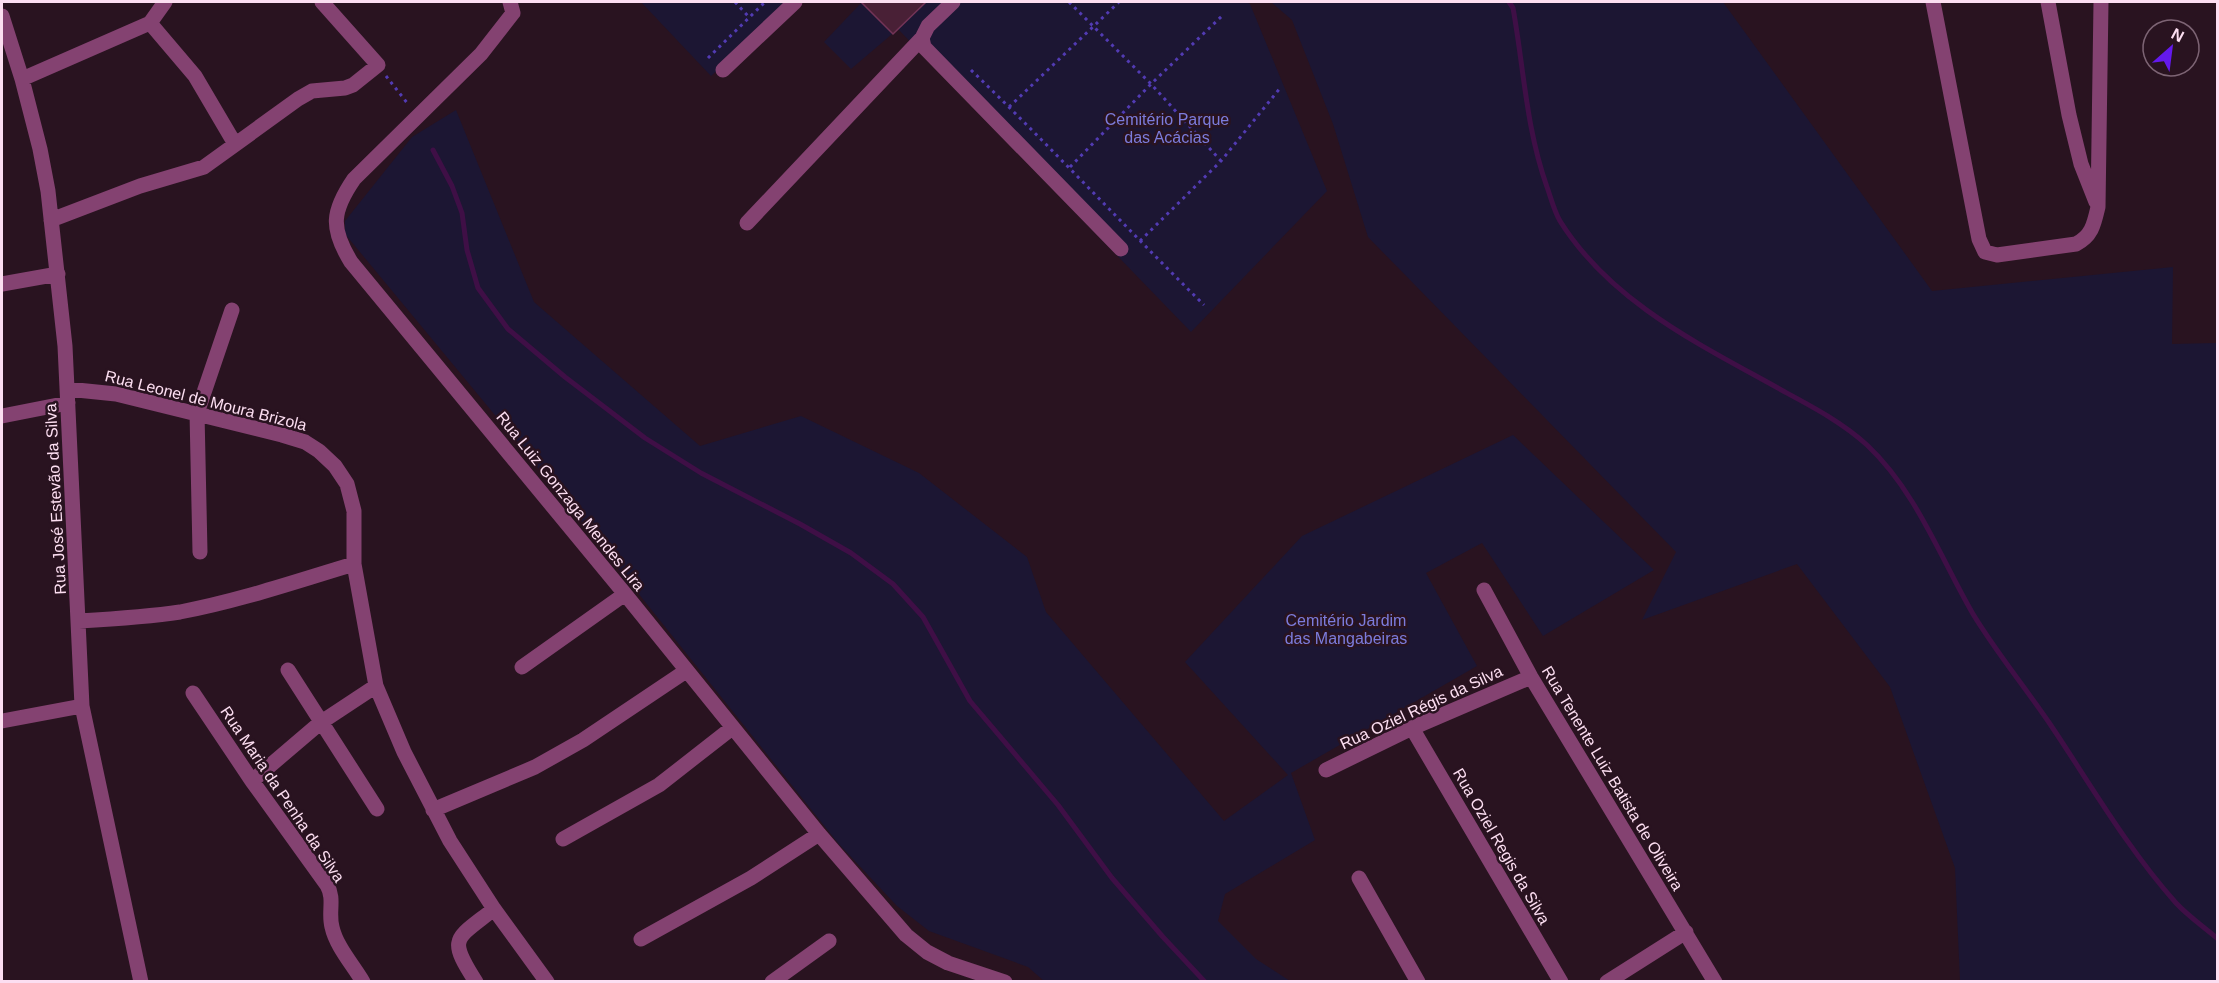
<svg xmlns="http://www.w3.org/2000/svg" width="2219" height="983" font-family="Arial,sans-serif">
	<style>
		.green { fill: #1c1633 }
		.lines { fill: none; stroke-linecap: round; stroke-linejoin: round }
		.stream { stroke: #3f0f46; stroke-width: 5 }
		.building { fill: #492036; stroke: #733457; stroke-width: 1.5 }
		.path { stroke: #523bb3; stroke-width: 3; stroke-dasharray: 3 4.5; stroke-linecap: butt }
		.minor { stroke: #844271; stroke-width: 15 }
		.labels { text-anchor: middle; stroke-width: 5; stroke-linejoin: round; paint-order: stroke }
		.park-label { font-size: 16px; fill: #7c7cdc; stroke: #291320 }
		.street-label { font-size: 16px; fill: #fcdef1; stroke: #291320 }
	</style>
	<rect width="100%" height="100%" fill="#291320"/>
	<!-- green -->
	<path class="green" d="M641,2H793L711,76Z
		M862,2H1247L1250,4L1327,191L1191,332L898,29L851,69L824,42Z
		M1271,2H1723L1932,291L2173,267L2172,344L2217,343V981H1960L1955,868L1890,687L1797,564L1642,620L1676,552L1368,237L1333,124L1292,20Z
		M456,110L534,302L700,446L801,416L919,473L1027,557L1046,612L1224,821L1288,775L1185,662L1302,536L1513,435L1654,570L1543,636L1482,543L1426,573L1477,666L1291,773L1315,840L1225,894L1218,921L1256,959L1290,981L1086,982L1081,980L1044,981L1028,967L929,931L897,906L838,843L518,443L345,234V221L412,137Z"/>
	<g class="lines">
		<!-- stream -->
		<path class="stream" d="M1509,2L1513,8C1524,69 1526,128 1547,187C1551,198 1554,211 1560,221C1612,304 1703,346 1785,392C1813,407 1843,423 1867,445C1916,491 1940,557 1973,614C1996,652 2025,687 2050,724C2091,785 2127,848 2176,903C2188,916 2204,927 2218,939
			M433,150L452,186L462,213L467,250L478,288L508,329L565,377L645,438L701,473L800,524L851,553L893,584L923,617L970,701L1058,805L1112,878L1163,937L1205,982"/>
	</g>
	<!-- building -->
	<path class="building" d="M861,2H926L893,34Z"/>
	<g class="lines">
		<!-- path -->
		<path class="path" d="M735,2L749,17
			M1069,2L1151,84L1221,161
			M708,58L765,2
			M971,70C1050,146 1125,227 1204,305
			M386,76L408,104
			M1009,107L1119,2
			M1070,167L1151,84L1223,15
			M1140,241L1221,161L1281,87"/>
		<!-- minor -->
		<path class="minor" d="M510,2L513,13L481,54L354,179C332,211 330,228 351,262L625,594L819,834L906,935L927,952L948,963L1005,982
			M953,2L928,26L922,38L924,47L1121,249
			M1933,2L1979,239L1985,252L1997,255L2076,244C2092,236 2094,224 2098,207L2101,2
			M2048,2L2069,115L2081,164L2096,202
			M2,16L22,79L40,149L48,191L65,346L82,706L141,982
			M150,23L195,76L235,144
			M150,23L165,2
			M723,70L795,2
			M22,79L150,23
			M51,220L140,186L204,167L298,99L312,91L345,88L353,85L378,65L322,2
			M747,223L922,38
			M2,284L58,274
			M67,389L116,394L282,435L305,442L319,451L335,466L347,484L354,511V564L376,686L404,752L450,841L494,909L547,982
			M2,416L68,403
			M200,552L197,413L232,310
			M1484,590L1531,677L1715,982
			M79,621C113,619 147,617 180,612C239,601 297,581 354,564
			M522,667L625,594
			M288,670L377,809
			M193,693L252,781L327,885C335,899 328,912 332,927C336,946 353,965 363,982
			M2,721L82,706
			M1412,728L1561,982
			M1326,770L1412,728L1531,677
			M252,781L320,723L376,686
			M433,810L535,767L583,740L686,671
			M563,839L659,785L732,728
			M1359,878L1418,982
			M641,939L751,878L819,834
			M476,982C447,937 455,940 494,909
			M772,982L829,941
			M1607,982L1686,932"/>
	</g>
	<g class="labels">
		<!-- park labels -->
		<g class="park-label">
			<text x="1167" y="125">Cemitério Parque<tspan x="1167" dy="18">das Acácias</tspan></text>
			<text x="1346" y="626">Cemitério Jardim<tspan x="1346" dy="18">das Mangabeiras</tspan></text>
		</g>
		<!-- street labels -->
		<g class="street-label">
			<text transform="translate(206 400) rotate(14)" y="6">Rua Leonel de Moura Brizola</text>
			<text transform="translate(55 499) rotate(-93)" y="6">Rua José Estevão da Silva</text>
			<text transform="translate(571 501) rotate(51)" y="6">Rua Luiz Gonzaga Mendes Lira</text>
			<text transform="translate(1421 707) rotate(-25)" y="6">Rua Oziel Régis da Silva</text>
			<text transform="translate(1613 778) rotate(59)" y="6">Rua Tenente Luiz Batista de Oliveira</text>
			<text transform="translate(283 794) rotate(56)" y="6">Rua Maria da Penha da Silva</text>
			<text transform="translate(1502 846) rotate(60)" y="6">Rua Oziel Regis da Silva</text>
		</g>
	</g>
	<!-- border -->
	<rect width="2219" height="983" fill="none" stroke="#fcdef1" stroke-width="6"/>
	<!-- north arrow -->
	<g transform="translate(2171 48) rotate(28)"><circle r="28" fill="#291320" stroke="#7d6474" stroke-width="1.5"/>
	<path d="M0-4.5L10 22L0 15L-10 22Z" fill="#6419ed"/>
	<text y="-9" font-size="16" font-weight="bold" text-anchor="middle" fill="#fcdef1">N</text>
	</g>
</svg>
